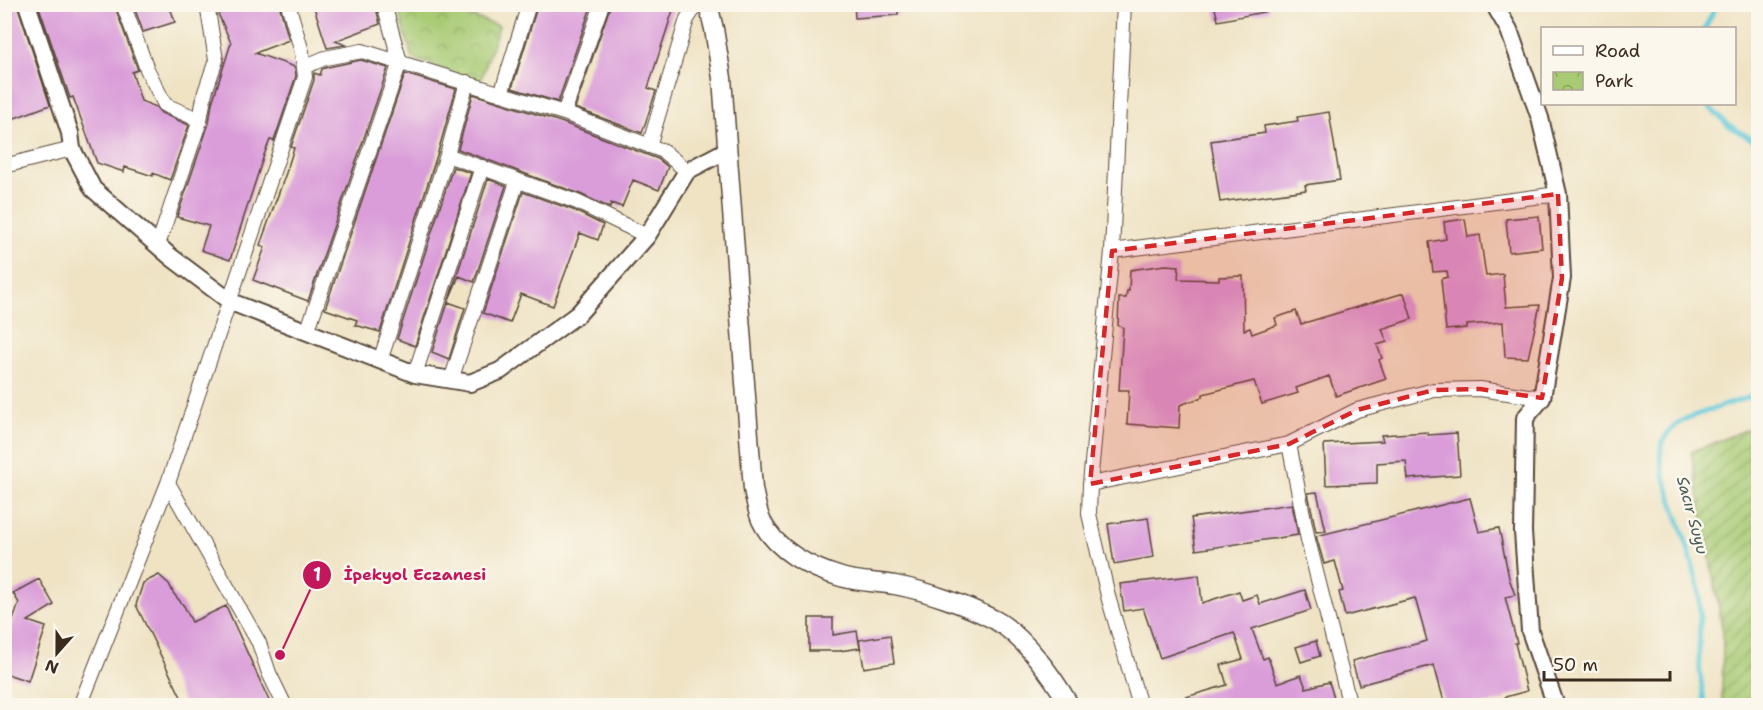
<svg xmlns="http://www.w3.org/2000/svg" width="1763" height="710" font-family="'Shantell Sans',sans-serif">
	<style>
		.park { fill: url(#park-crowns); stroke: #717a48; stroke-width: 1.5 }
		.garden { fill: url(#garden-furrows); stroke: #717a48; stroke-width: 1.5 }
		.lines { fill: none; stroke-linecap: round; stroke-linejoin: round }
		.stream { stroke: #5dc8d8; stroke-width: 5 }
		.building { fill: #da9dd9 }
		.minor-casing { stroke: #564637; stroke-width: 16 }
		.tertiary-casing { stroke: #564637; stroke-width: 20 }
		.secondary-casing { stroke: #564637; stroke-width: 21 }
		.minor { stroke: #fff; stroke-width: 14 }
		.tertiary { stroke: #fff; stroke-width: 16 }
		.secondary { stroke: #fff; stroke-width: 18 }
		.marked { fill: #d62828; fill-opacity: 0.2; stroke: #d62828; stroke-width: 4.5; stroke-dasharray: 12 8; stroke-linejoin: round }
		.labels { text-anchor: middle; stroke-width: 5; stroke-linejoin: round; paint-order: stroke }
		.water-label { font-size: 16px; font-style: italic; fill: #455956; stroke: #fbf7ec }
		.leader { fill: none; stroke: #c2185b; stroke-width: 2 }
		.callout-dot { fill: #c2185b; stroke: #fbf7ec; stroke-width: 2 }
		.mark-label { font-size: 18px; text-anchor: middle; font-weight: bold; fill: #fff }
		.callout-label { font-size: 16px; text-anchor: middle; font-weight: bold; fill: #c2185b; stroke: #fbf7ec; stroke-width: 5; stroke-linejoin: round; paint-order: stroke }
	</style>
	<defs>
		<pattern id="park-crowns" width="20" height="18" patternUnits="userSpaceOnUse" patternTransform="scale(1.5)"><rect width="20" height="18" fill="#a7ca73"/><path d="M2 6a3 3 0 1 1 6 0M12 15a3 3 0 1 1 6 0" fill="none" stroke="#89a45e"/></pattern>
		<pattern id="garden-furrows" width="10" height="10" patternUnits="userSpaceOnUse" patternTransform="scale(1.5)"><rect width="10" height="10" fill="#a7ca73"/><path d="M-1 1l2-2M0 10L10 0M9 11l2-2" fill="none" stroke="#89a45e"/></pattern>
	</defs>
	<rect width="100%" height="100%" fill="#fbf7ec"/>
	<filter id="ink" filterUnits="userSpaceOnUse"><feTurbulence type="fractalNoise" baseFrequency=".0167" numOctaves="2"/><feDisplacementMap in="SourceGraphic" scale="12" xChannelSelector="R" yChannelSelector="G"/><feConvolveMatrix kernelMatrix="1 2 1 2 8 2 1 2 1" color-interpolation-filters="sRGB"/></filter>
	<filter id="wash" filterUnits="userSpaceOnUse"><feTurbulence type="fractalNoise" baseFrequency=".008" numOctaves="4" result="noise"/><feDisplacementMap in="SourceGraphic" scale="24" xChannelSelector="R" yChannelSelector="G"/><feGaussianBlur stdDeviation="1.35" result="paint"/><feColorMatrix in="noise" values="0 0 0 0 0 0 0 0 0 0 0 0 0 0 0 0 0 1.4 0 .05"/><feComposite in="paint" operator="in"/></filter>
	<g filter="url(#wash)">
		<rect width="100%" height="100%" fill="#efe3c4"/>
		<!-- park -->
		<path class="park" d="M398,5H440L499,26L480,83L412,58Z"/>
		<!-- garden -->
		<path class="garden" d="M1758,425V705H1726L1722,701L1723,632L1691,452Z"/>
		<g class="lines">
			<!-- stream -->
			<path class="stream" d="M1705,28L1717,4
				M1706,104L1728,125L1758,143
				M1705,706C1702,689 1699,672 1699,655C1699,632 1702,609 1698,586C1693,565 1687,544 1680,524C1674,505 1658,468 1661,448C1663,434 1675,425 1687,418L1758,394"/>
		</g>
		<g id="blocks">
			<!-- building -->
			<path class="building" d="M4,4H17L50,105L4,122Z
				M38,4H75L76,8L87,4H114L138,70L132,72L141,101L156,107L161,113L189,125L170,180L153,173V176L125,167L124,172L97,163L73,97L70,98Z
				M133,4H169L175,22L143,32Z
				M231,4H279L289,40L255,53L295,67L296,76L274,141L270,140L264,155L230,260L201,250L209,226L177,217L209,123L212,103L231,43L217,11Z
				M313,4H375L380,24L335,41L346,45L327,48Z
				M538,4H592L558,102L512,88Z
				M611,4H675L648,88L656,91L642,133L575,108Z
				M854,4H898V15L855,18Z
				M1214,4H1268L1269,11L1218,21Z
				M361,60L388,68L308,301L253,280L265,247L260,245L286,173L294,148L291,147L314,80V73L320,75L322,69L328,67Z
				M405,74L456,89L438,152L380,332L355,325L357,320L325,309Z
				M473,94L561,122L658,159L668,167L659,190L633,180L622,207L611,203L610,208L580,194L458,149Z
				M1329,112L1340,180L1305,185L1306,190L1220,202L1211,141L1265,133L1264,126L1298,121L1297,117Z
				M453,167L471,173L415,346L397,339Z
				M488,179L506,186L474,282L459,276L448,302L465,308L449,359L432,352Z
				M523,192L573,210L603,225L598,240L580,233L553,306L521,294L510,323L483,313Z
				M1539,216L1542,248L1509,252L1506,219Z
				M1465,219L1468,237L1480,235L1486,276L1503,274L1506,307L1540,305L1528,358L1505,357L1503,322L1467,325V328L1446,330L1441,279L1448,277L1447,271L1433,272L1429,242L1446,239L1444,222Z
				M1165,265L1179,266L1178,279L1219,280V277L1243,276L1244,330L1250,328L1252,334L1277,325L1275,318L1296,311L1301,324L1404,293L1412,319L1382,329L1387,342L1377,345L1382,358L1379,360L1386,379L1336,396L1329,376L1296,388L1298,393L1262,404L1254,381L1203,394V397L1180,405L1179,428L1127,424L1129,390H1119L1123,327L1118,326L1119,298H1126L1127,291H1129L1130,270Z
				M1428,432V435L1457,433L1460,475L1408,479L1406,461L1377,463V483L1326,485L1324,444L1383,441L1381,435Z
				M1317,492L1326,531L1316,532L1308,493Z
				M1470,498L1479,532L1499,528L1509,578L1515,595L1505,597L1517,643H1515L1527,691L1505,697L1506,700L1484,705H1445L1434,665L1359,685L1352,661L1427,641L1415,598L1345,616L1339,592L1343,591L1335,561L1324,564L1316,536Z
				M1292,504L1298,535L1196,550L1191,518Z
				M1148,518L1154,557L1114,564L1108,524Z
				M159,575L169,584L174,594L184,606L192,622L226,606L271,705H185L136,605L143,583Z
				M1199,575L1202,603L1239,591L1242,600L1257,595L1260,604L1305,590L1311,610L1252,629L1263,659L1268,657L1277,683L1301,675L1306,688L1329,682L1335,701L1318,705H1169V702L1227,685L1221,665L1243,659L1234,633L1160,658L1143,608L1124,611L1120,584Z
				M39,579L54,605L28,621L46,627L28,681L4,673V646L19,603L13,593Z
				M809,618H833V635L857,631L860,648L839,651H809Z
				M890,635L894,663L864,668L859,640Z
				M1316,641L1320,656L1301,662L1296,647Z"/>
		</g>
	</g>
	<g filter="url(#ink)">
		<use href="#blocks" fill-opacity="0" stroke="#564637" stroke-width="1.5"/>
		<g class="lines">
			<defs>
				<path id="minor" d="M123,4L147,69L165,105L200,120
					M1124,4L1112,251L1090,484L1089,514L1109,600L1140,706
					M304,67L325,58L362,51L564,113L663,151L687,171
					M501,94L529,4
					M564,113L602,4
					M649,146L687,19L697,4
					M447,155L577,202L647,236
					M4,166L72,149
					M158,245L200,120L205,92L216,60L207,4
					M1112,251L1558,194
					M307,332L400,62L384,4
					M380,361L447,155L467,82
					M415,374L482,167
					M451,380L517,182
					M1289,444L1308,540L1350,706
					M1090,484L1289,444L1357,410L1434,390L1480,389L1542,398
					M80,706L168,483
					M285,706L269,673L259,643L168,483L305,77L302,52L288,4"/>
				<path id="tertiary" d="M27,4L70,133L72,149L93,189L171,257L231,302L415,374L470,383L500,371L578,314L647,236L687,171L727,150
					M1494,4L1509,30L1540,118L1558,194L1562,278L1542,398L1525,418L1523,532L1530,631L1556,706"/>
				<path id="secondary" d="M708,4L714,29L722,78L753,489C755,499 757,510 761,520C775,550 810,568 841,577C858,582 877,582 895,585C927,591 966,605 995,620C1024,636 1053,677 1070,706"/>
			</defs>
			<!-- minor casing -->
			<use href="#minor" class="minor-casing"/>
			<!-- tertiary casing -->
			<use href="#tertiary" class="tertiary-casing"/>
			<!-- secondary casing -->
			<use href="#secondary" class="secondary-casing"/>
			<!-- minor -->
			<use href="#minor" class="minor"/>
			<!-- tertiary -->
			<use href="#tertiary" class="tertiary"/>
			<!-- secondary -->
			<use href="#secondary" class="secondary"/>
		</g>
	</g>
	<!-- marked area -->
	<path class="marked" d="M1558,194L1562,278L1542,398L1480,389L1434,390L1357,410L1289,444L1090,484L1112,251Z"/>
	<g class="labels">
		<!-- water labels -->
		<g class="water-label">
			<text transform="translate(1693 515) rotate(75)" y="6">Sacır Suyu</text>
		</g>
	</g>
	<!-- callouts -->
	<path class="leader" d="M280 655L317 575"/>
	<g class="callout-dot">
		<circle cx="280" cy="655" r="6"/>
		<circle cx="317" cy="575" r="15"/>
	</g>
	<g class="mark-label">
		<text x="317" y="581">1</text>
	</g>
	<g class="callout-label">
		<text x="415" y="580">İpekyol Eczanesi</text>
	</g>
	<!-- margin -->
	<rect width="1763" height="710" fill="none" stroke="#fbf7ec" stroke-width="24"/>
	<!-- legend -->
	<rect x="1541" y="27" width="195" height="78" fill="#fbf7ec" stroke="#aea59a" stroke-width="1.5"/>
	<rect x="1553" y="46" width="30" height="9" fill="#ffffff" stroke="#aea59a" stroke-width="1.5"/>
	<text x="1595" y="57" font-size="18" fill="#3b2a1e">Road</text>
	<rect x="1553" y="72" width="30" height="18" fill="url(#park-crowns)" stroke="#aea59a" stroke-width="1.5"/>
	<text x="1595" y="87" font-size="18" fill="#3b2a1e">Park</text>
	<!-- north arrow -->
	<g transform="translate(57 653) rotate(201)" stroke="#fbf7ec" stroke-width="4.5" paint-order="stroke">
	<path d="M0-4.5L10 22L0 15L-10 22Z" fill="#3b2a1e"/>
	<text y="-9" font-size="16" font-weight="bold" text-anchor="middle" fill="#3b2a1e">N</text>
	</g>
	<!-- scale -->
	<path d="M1544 671v9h126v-9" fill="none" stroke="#3b2a1e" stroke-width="3"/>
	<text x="1553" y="671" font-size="18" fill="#3b2a1e" stroke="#fbf7ec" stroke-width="4.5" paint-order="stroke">50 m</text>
</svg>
